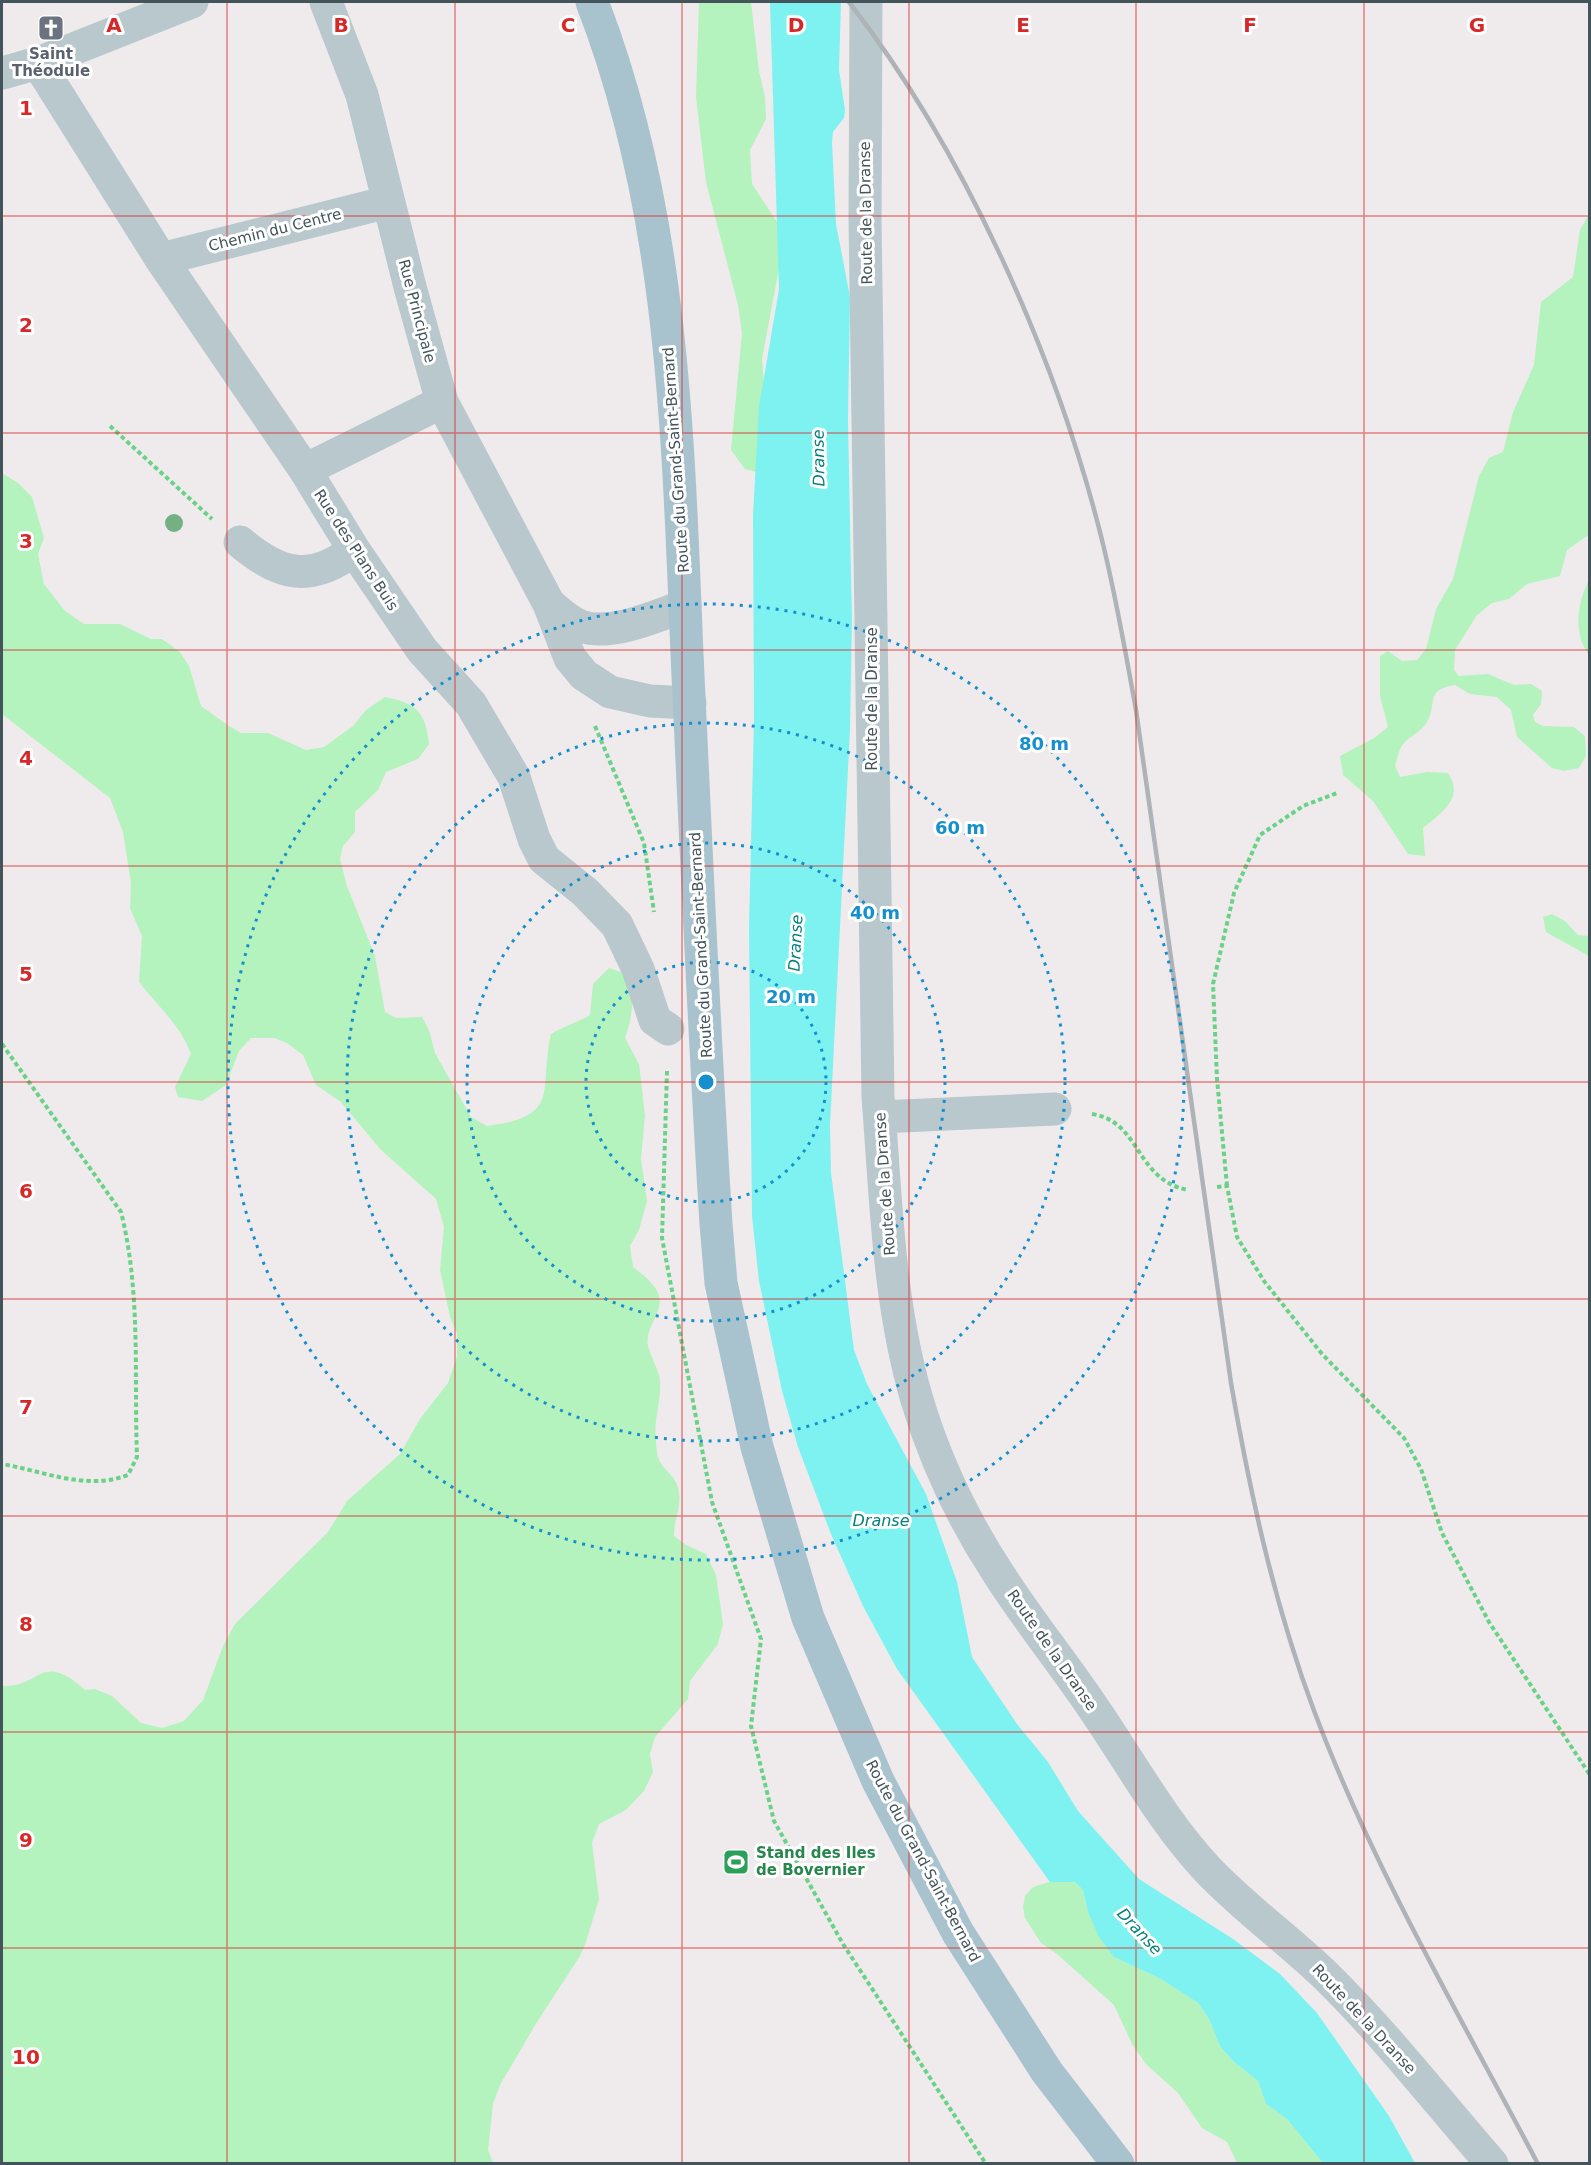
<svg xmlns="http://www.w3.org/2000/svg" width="1591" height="2165" font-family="'DejaVu Sans',sans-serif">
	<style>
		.green { fill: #b4f2be }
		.water { fill: #7df2f1 }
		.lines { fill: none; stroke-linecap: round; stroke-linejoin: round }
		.path { stroke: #6ad287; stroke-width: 4; stroke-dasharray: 4.5 3; stroke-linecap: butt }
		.minor { stroke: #b8c8cd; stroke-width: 33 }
		.primary { stroke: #a8c3ce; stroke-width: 33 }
		.rail { stroke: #adb3b7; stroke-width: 4.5 }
		.tree { fill: #74b084 }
		.grid { fill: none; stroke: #d62828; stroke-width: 1.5; stroke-opacity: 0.55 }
		.ring { fill: none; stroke: #158fcd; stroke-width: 3; stroke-dasharray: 3 6 }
		.labels { text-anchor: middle; stroke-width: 6; stroke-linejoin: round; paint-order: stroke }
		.worship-label { font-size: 15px; font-weight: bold; fill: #5b616d; stroke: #fff }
		.street-label { font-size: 15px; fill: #43545a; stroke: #fff }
		.leisure-label { font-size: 15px; font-weight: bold; fill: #27864d; stroke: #fff; text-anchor: start }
		.water-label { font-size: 16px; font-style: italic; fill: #06807e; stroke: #fff }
		.grid-label { font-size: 20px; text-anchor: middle; font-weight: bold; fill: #d62828; stroke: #fff; stroke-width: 6; stroke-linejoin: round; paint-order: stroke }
		.centre { fill: #158fcd; stroke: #fff; stroke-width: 3 }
		.ring-label { font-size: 18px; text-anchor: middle; font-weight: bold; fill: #158fcd; stroke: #fff; stroke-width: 6; stroke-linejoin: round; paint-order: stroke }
	</style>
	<rect width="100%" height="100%" fill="#efebec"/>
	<!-- green -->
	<path class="green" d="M699,2H751L759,71L765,97L766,119L750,150L752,184L781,228L783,247L762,359L766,408L761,473L745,469L731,450L742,333L738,305L706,182L696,97Z
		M1589,214V538L1587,536L1567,550L1560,576L1527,584L1509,599L1492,603L1477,615L1455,650L1454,670L1459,676L1488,674L1514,685L1531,684L1542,691L1541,704L1533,715L1535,722L1543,726L1574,727L1585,736L1586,756L1579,768L1564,771L1552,768L1517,737L1511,710L1497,697L1470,694L1455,685C1424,690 1438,703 1427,722C1421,732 1410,736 1403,744C1399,749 1397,760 1395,766L1400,777L1427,772L1448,773C1465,798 1441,813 1423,828L1425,856L1408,854L1373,801L1343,775L1340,756L1374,738L1388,727L1380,696V656L1388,651L1402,661L1417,660L1426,649L1436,609L1453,579L1479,476L1489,458L1503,452L1513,412L1534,365L1541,302L1573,277L1580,230Z
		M2,473L18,483L32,497L44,538L38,554L44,584L65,611L84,624H120L151,639H162L180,652L189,666L201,706L229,726L241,733H268L306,750L324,747L353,726L366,710L385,697C416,703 426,712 429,744L418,759L386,772L378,790L355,812V832L343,846L340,859L347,886L375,956L385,1012L396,1018L422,1017L429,1030L435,1053L471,1117L487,1126C563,1116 538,1092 551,1034C564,1026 577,1023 590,1015L593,984L609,968L627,974C635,996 633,1016 625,1038L639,1064L645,1115L641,1159L647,1201L639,1230L630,1246L633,1267C642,1274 654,1283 658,1293C666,1312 644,1326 648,1346C651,1357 658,1368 660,1380C662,1401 653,1419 656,1439C656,1446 657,1456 660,1462C665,1471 676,1477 678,1488C683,1505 674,1518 674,1536L686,1545L706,1554L716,1575L723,1624L718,1644L690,1681L688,1699L655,1737L650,1754L653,1772L644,1791L626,1810L599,1824L592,1843L599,1899L586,1942L580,1956L537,2022L500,2085L493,2104L488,2150L493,2163H2V1686C41,1688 41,1650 85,1690L95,1689L112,1696L141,1723L162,1728L184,1721L203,1700L223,1646L235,1624L328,1532L347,1501L400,1454L420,1419L448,1383L457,1357V1333L450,1317L440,1270L444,1227L436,1199L380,1149L341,1102L316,1085L303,1055L287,1043L274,1038H251L239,1051L226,1085L202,1101L178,1097L175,1087L191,1054C181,1026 157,1005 139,982L142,936L130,908L131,883L123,832L110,798L2,714Z
		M1589,580V655C1573,634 1577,603 1589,580Z
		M1552,914L1565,921L1578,935L1589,936V956L1546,932L1543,917Z
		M1056,1880L1075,1882L1083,1890L1088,1912L1114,1957L1161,1979L1198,2003L1209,2019L1220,2046L1233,2061L1258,2081L1266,2104L1287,2119L1323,2163H1237L1227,2142L1202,2128L1178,2093L1146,2064L1132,2044L1114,2005L1057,1954L1041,1943L1025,1918L1023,1907L1025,1896L1033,1887Z"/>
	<!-- water -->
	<path class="water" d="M770,2H841L839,70L845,110L844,118L833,132L832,142L836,224L850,297L848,420L852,620L850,729L830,1125L831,1173L854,1350L867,1384L926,1494L957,1582L972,1657L1017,1724L1048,1762L1078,1811L1139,1879L1233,1939L1280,1974L1317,2013L1389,2116L1415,2163H1323L1287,2119L1266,2104L1258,2081L1233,2061L1220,2046L1209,2019L1198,2003L1161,1979L1114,1957L1099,1937L1088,1912L1083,1890L1075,1882H1050L897,1669L863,1606L831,1534L798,1447L782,1391L759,1281L752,1216L749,928L754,717L753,515L759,407L779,289Z"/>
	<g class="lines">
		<!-- path -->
		<path class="path" d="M110,426L212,519
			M595,726L644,843L654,912
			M2,1044L121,1212C141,1291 134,1376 137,1457L128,1475C87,1491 43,1471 2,1464
			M667,1071L662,1238L712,1502L761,1639L751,1726L774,1821L843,1944L986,2164
			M1092,1114C1141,1121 1135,1180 1188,1190
			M1227,1186L1217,1079L1213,984L1234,893L1260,835L1303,806L1337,793
			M1217,1187L1227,1186L1237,1237L1264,1281L1322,1354L1404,1438L1421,1469L1442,1533L1489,1622L1590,1775"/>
		<!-- minor -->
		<path class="minor" d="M326,2L362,95L410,287L442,402L549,604L570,658L584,675L610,692L650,701L690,703
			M866,2L865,219L878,1097C886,1199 888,1301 917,1400C935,1460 964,1521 998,1573C1028,1620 1063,1663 1094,1709C1131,1763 1163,1822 1208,1870C1245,1909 1289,1940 1327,1977C1386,2035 1437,2101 1492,2164
			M38,63L161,259L305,470L354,550L422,650L471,704L514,777L534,839L544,859L585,892L617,925L638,969L655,1020L668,1029
			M2,73L38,63L192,2
			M161,259L388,202
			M305,470L442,402
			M240,542C280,576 311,583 354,550
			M549,604C559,612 568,621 580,626C612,637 655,616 685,606
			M880,1117L1055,1109"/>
		<!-- primary -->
		<path class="primary" d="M592,2C673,210 678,434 687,654C696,844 704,1034 716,1224L721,1283L757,1447L808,1618L878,1781L958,1933L1047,2072L1118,2164"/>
		<!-- rail -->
		<path class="rail" d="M849,2C963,149 1054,352 1100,532C1115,590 1125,650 1136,710L1231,1383C1250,1493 1274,1603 1313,1708C1372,1866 1459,2014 1538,2164"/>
	</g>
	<!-- trees -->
	<circle class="tree" cx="174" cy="523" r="9"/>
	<!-- grid -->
	<path class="grid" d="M227,2V2164M455,2V2164M682,2V2164M909,2V2164M1136,2V2164M1364,2V2164M2,216H1590M2,433H1590M2,650H1590M2,866H1590M2,1082H1590M2,1299H1590M2,1516H1590M2,1732H1590M2,1948H1590"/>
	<!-- distance rings -->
	<g class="ring">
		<circle cx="706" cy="1082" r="120"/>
		<circle cx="706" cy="1082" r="239"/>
		<circle cx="706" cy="1082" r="359"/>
		<circle cx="706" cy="1082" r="478"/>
	</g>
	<!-- icons -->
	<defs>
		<symbol id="church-square" viewBox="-11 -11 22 22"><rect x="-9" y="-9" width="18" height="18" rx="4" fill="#6b7280" stroke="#fff"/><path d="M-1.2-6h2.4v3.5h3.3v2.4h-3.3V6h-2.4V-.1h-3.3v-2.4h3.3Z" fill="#fff"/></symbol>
		<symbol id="stadium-square" viewBox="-11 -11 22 22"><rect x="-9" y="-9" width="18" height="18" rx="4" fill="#2e9e5b" stroke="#fff"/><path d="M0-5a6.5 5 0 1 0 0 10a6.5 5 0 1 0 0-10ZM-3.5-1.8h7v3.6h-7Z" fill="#fff"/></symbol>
	</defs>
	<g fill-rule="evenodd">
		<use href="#church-square" x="36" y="13" width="30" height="30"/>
		<use href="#stadium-square" x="721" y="1847" width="30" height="30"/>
	</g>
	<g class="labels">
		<!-- worship labels -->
		<g class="worship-label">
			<text x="51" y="59">Saint<tspan x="51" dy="17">Théodule</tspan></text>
		</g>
		<!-- street labels -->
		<g class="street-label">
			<text transform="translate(866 213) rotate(-91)" y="5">Route de la Dranse</text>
			<text transform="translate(275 230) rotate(-14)" y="5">Chemin du Centre</text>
			<text transform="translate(417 311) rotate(75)" y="5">Rue Principale</text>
			<text transform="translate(676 460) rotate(-94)" y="5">Route du Grand-Saint-Bernard</text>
			<text transform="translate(356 550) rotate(57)" y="5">Rue des Plans Buis</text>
			<text transform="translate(872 699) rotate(-90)" y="5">Route de la Dranse</text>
			<text transform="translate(701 945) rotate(-93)" y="5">Route du Grand-Saint-Bernard</text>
			<text transform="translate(885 1184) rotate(-94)" y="5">Route de la Dranse</text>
			<text transform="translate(1052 1650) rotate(55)" y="5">Route de la Dranse</text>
			<text transform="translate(923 1861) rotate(62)" y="5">Route du Grand-Saint-Bernard</text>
			<text transform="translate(1364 2019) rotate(47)" y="5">Route de la Dranse</text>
		</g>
		<!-- leisure labels -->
		<g class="leisure-label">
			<text x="756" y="1858">Stand des Iles<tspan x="756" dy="17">de Bovernier</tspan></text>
		</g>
		<!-- water labels -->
		<g class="water-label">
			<text transform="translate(818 458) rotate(-91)" y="6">Dranse</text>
			<text transform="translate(795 943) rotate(-87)" y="6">Dranse</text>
			<text x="881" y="1526">Dranse</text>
			<text transform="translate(1140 1931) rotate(47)" y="6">Dranse</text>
		</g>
	</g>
	<g class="grid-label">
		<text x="114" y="32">A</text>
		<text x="341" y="32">B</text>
		<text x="568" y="32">C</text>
		<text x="796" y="32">D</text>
		<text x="1023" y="32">E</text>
		<text x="1250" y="32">F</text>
		<text x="1477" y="32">G</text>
		<text x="26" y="115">1</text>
		<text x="26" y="332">2</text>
		<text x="26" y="548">3</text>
		<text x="26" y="765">4</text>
		<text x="26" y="981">5</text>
		<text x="26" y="1198">6</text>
		<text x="26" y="1414">7</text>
		<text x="26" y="1631">8</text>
		<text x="26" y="1847">9</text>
		<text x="26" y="2064">10</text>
	</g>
	<circle cx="706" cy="1082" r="9" class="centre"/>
	<g class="ring-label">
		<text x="1044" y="750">80 m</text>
		<text x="960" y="834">60 m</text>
		<text x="875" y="919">40 m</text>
		<text x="791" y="1003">20 m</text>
	</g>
	<!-- border -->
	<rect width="1591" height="2165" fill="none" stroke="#43545a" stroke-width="6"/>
</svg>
